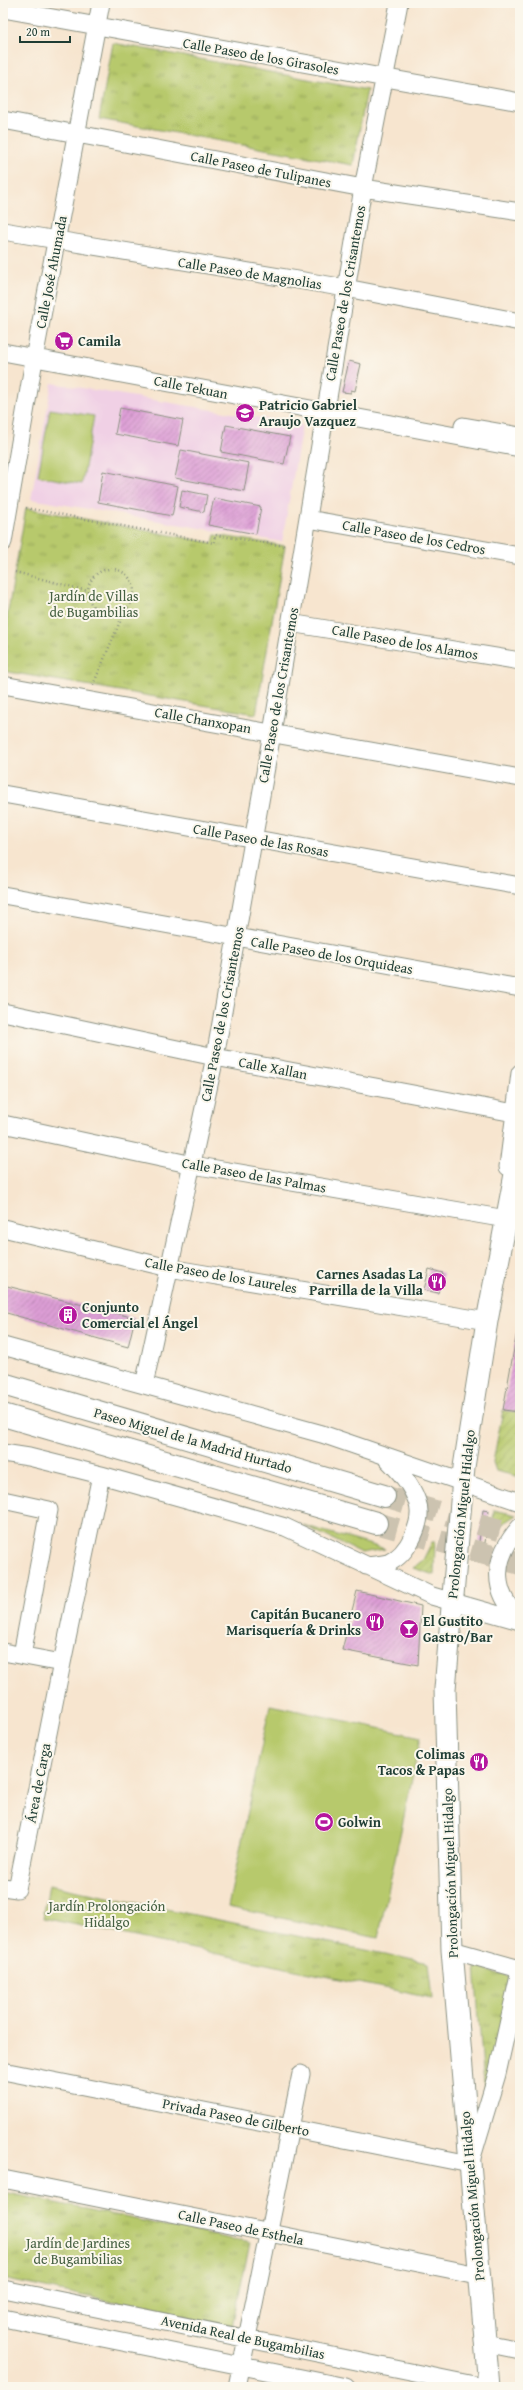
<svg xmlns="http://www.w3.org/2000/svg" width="523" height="2390" font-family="'Gentium Book Plus',serif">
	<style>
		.built { fill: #f0d0e5 }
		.grass { fill: #b7c96c; stroke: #6b8350 }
		.park { fill: url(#park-tufts); stroke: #6b8350 }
		.garden { fill: url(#garden-furrows); stroke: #6b8350 }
		.building { fill: url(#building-hatch) }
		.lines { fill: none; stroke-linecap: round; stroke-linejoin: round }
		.highway-tunnel { stroke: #ccc3b0; stroke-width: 22; stroke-dasharray: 22 11; stroke-linecap: butt }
		.minor-casing { stroke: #8b9182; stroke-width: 19 }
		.major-casing { stroke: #8b9182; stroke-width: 23 }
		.highway-casing { stroke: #8b9182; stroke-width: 24 }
		.path { stroke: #8b9182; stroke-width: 2.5; stroke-dasharray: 1 3; stroke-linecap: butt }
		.minor { stroke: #fff; stroke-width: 17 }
		.major { stroke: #fff; stroke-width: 21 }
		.highway { stroke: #fff; stroke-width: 22 }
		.labels { text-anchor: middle; stroke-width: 4; stroke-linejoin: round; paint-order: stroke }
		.street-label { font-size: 14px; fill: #1f3d34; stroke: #fbf7ec }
		.poi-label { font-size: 14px; font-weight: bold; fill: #1f3d34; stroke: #fbf7ec; text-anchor: start }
		.park-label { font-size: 14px; fill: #456042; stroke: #fbf7ec }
	</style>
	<defs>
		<pattern id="park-tufts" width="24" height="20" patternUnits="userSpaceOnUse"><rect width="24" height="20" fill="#b7c96c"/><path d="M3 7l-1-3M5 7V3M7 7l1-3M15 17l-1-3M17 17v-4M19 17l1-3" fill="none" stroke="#94a45a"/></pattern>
		<pattern id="garden-furrows" width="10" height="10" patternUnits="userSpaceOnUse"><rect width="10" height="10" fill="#b7c96c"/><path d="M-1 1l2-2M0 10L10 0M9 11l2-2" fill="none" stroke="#94a45a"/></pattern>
		<pattern id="building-hatch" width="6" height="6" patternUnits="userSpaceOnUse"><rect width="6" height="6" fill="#dd9ed6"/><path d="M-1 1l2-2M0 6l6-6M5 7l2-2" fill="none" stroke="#b382ae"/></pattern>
	</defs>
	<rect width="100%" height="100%" fill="#fbf7ec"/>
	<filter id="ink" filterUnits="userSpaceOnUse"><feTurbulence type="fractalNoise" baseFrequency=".025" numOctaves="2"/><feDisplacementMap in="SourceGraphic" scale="8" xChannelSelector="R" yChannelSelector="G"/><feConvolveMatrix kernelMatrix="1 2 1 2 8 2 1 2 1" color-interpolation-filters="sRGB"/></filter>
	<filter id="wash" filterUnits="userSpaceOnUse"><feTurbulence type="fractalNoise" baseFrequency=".012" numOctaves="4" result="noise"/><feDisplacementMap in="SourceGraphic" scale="16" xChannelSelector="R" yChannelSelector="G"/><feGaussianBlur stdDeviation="0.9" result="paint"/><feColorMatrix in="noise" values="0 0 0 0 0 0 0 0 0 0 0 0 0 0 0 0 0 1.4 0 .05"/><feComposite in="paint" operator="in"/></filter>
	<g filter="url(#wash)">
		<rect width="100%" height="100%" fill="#f7e5cf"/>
		<!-- built -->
		<path class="built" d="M52,383L302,425L282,542L31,499Z"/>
		<!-- grass -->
		<path class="grass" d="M50,409L94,416L82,484L38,476Z
			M303,1525L385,1549L361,1553Z
			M270,1705L421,1737L378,1938L228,1907Z"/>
		<!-- park -->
		<path class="park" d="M113,43L367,90L353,165L99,119Z
			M26,508L213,543L215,535L285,546L256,714L3,671V640Z
			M49,1885L428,1963L432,1998L43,1918Z
			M475,1967L512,1978L485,2097Z
			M3,2192L250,2243L232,2327L3,2279Z"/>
		<!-- garden -->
		<path class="garden" d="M503,1410L520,1412V1477L496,1471L493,1462Z
			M494,1510L516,1515L502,1524L491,1538Z
			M432,1542H435L434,1575L413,1568L423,1560Z"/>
		<g id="blocks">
			<!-- building -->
			<path class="building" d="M349,361L361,364L355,391L351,390V393L342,392Z
				M120,408L183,420L178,446L115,434Z
				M226,425L290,437L284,464L221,452Z
				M181,450L249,463L244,491L175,478Z
				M103,471L178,486L172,516L98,502Z
				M182,490L207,495L204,512L179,507Z
				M214,498L261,507L256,534L208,525Z
				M429,1269L443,1273L438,1293L424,1290Z
				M3,1285L135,1318L128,1347L3,1312Z
				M520,1315V1412L503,1410Z
				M483,1510L489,1511L485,1543L479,1542Z
				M357,1591L421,1606L418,1665L342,1650Z"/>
		</g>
	</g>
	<g filter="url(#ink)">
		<use href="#blocks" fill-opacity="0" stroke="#8b9182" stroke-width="1"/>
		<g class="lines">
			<!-- highway-tunnel -->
			<path class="highway-tunnel" d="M384,1496L520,1536
				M376,1523L520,1564"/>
			<defs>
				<path id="minor" d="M3,9L520,102
					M3,120L363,188L520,212
					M3,231L346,288L520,322
					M3,352L520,448
					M463,426L520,436
					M308,519L520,556
					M3,542L36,348L101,3
					M290,623L520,661
					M3,685L520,778
					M3,794L520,886
					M3,895L520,988
					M3,1012L215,1057L520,1114
					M3,1124L193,1165L506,1219
					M508,1167L520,1073
					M3,1228L169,1268L487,1321
					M3,1346L322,1434L520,1502
					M144,1385L215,1057L272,733L363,188L399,3
					M3,1453L29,1457L101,1475L285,1527L432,1596L520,1621
					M3,1500L49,1510L22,1655
					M520,1527C494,1556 489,1590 520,1618
					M366,1566C373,1565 381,1565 388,1563C407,1555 425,1522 417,1501C411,1484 400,1472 387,1459
					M3,1652L62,1663L101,1475
					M3,1887L17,1889L62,1663
					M452,1950L520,1969
					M3,2071L470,2164L497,2074L520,1971
					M3,2179L478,2275
					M3,2289L484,2387
					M3,2318L346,2387
					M485,2343L520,2350
					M237,2387L301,2074"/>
				<path id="major" d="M489,2387L452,1950L445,1689L464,1467L487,1321L520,1148"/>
				<path id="highway" d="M3,1384L384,1496
					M3,1415L376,1523"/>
			</defs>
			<!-- minor casing -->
			<use href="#minor" class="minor-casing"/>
			<!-- major casing -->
			<use href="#major" class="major-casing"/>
			<!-- highway casing -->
			<use href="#highway" class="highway-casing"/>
			<!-- path -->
			<path class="path" d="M26,508L214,543L215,535L285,546
				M88 592a23 23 0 1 1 46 0a23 23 0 1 1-46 0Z
				M15,572L88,591
				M93,685L125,610"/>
			<!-- minor -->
			<use href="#minor" class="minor"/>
			<!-- major -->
			<use href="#major" class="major"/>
			<!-- highway -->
			<use href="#highway" class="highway"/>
		</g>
	</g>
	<!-- icons -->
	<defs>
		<symbol id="supermarket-disc" viewBox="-11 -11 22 22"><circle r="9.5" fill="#b5179e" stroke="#fbf7ec"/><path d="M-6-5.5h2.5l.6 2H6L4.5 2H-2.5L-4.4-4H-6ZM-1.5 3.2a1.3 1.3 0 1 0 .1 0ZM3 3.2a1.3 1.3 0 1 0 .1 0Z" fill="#fff"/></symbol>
		<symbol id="school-disc" viewBox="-11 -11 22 22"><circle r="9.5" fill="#b5179e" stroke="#fbf7ec"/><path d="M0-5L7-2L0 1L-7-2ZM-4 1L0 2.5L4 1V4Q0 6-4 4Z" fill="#fff"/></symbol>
		<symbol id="restaurant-disc" viewBox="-11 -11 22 22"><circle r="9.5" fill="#b5179e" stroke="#fbf7ec"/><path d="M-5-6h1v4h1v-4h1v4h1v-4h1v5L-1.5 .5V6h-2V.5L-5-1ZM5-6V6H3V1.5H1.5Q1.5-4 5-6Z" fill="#fff"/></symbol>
		<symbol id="building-disc" viewBox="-11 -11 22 22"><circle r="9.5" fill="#b5179e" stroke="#fbf7ec"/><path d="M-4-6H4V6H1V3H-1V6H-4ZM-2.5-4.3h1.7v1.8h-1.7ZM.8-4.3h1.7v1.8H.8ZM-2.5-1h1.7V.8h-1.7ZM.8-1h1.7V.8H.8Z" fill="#fff"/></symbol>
		<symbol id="bar-disc" viewBox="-11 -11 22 22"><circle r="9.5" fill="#b5179e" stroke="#fbf7ec"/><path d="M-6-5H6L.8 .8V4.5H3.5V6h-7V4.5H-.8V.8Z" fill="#fff"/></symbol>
		<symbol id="stadium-disc" viewBox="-11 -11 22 22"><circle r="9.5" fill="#b5179e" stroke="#fbf7ec"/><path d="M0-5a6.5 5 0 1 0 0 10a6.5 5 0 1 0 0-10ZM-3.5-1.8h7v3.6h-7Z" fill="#fff"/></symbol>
	</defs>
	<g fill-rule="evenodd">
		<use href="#supermarket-disc" x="53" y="330" width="22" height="22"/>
		<use href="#school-disc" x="234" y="402" width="22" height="22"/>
		<use href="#restaurant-disc" x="426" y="1271" width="22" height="22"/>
		<use href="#building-disc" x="57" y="1304" width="22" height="22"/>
		<use href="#restaurant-disc" x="364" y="1611" width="22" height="22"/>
		<use href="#bar-disc" x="398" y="1618" width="22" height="22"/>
		<use href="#restaurant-disc" x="468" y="1751" width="22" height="22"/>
		<use href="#stadium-disc" x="313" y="1811" width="22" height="22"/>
	</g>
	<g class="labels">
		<!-- street labels -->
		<g class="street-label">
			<text transform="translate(261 56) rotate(10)" y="5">Calle Paseo de los Girasoles</text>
			<text transform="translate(261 169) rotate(11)" y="5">Calle Paseo de Tulipanes</text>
			<text transform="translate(51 272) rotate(-79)" y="5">Calle José Ahumada</text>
			<text transform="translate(250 273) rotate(9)" y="5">Calle Paseo de Magnolias</text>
			<text transform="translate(345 293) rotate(-80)" y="5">Calle Paseo de los Crisantemos</text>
			<text transform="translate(191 387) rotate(11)" y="5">Calle Tekuan</text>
			<text transform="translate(414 537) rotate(10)" y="5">Calle Paseo de los Cedros</text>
			<text transform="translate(405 642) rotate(10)" y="5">Calle Paseo de los Alamos</text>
			<text transform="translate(278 695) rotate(-80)" y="5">Calle Paseo de los Crisantemos</text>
			<text transform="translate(203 720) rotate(10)" y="5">Calle Chanxopan</text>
			<text transform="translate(261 840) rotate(10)" y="5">Calle Paseo de las Rosas</text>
			<text transform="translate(332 955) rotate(10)" y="5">Calle Paseo de los Orquideas</text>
			<text transform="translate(222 1014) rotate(-79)" y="5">Calle Paseo de los Crisantemos</text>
			<text transform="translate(273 1068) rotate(11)" y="5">Calle Xallan</text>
			<text transform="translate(254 1175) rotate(10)" y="5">Calle Paseo de las Palmas</text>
			<text transform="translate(221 1275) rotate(10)" y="5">Calle Paseo de los Laureles</text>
			<text transform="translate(193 1440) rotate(16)" y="5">Paseo Miguel de la Madrid Hurtado</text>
			<text transform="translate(461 1514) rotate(-84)" y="5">Prolongación Miguel Hidalgo</text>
			<text transform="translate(38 1783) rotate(-79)" y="5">Área de Carga</text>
			<text transform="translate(450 1873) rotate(-92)" y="5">Prolongación Miguel Hidalgo</text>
			<text transform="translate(236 2117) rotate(11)" y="5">Privada Paseo de Gilberto</text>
			<text transform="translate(472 2196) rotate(-95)" y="5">Prolongación Miguel Hidalgo</text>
			<text transform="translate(241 2227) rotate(12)" y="5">Calle Paseo de Esthela</text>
			<text transform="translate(243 2337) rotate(12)" y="5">Avenida Real de Bugambilias</text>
		</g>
		<!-- poi labels -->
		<g class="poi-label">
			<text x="78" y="346">Camila</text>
			<text x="259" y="410">Patricio Gabriel<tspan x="259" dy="16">Araujo Vazquez</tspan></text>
			<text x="423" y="1279" text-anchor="end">Carnes Asadas La<tspan x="423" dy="16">Parrilla de la Villa</tspan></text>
			<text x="82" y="1312">Conjunto<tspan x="82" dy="16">Comercial el Ángel</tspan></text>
			<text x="361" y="1619" text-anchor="end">Capitán Bucanero<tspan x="361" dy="16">Marisquería &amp; Drinks</tspan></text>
			<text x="423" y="1626">El Gustito<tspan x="423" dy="16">Gastro/Bar</tspan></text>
			<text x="465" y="1759" text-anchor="end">Colimas<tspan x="465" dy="16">Tacos &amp; Papas</tspan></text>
			<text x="338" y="1827">Golwin</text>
		</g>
		<!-- park labels -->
		<g class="park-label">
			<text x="94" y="601">Jardín de Villas<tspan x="94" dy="16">de Bugambilias</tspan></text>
			<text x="107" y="1911">Jardín Prolongación<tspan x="107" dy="16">Hidalgo</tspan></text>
			<text x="78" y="2248">Jardín de Jardines<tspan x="78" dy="16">de Bugambilias</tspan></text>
		</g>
	</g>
	<!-- margin -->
	<rect width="523" height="2390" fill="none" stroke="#fbf7ec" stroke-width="16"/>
	<!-- scale -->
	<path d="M20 36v6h50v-6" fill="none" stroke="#1f3d34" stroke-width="2"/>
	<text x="26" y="36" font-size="12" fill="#1f3d34" stroke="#fbf7ec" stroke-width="3" paint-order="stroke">20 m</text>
</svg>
